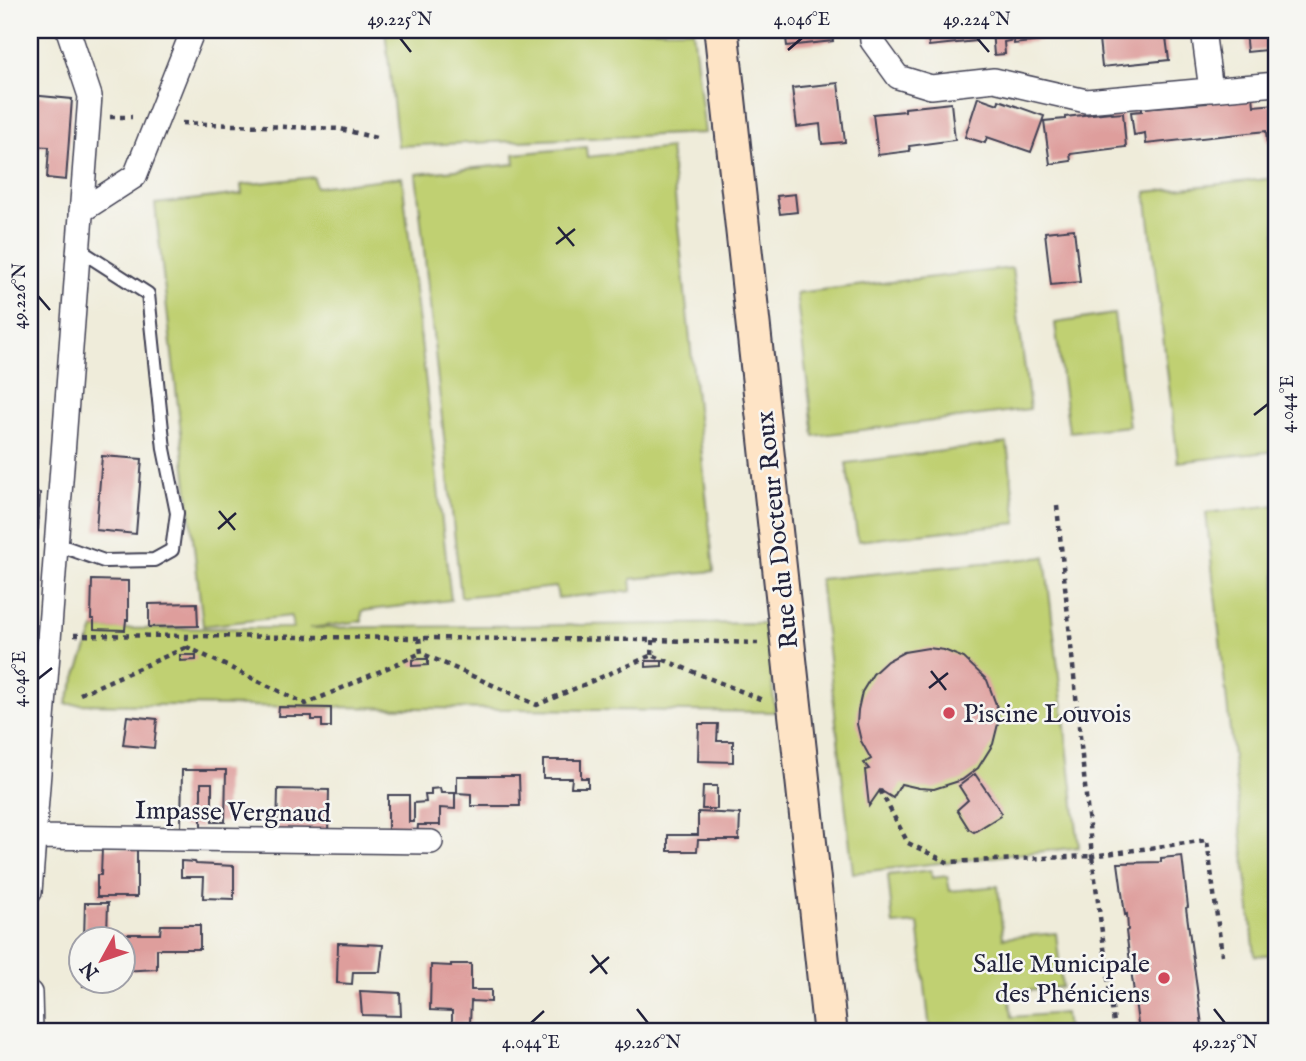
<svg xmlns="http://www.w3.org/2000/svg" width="1306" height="1061" font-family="'IM FELL English',serif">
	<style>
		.green { fill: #c0d072; stroke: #717956; stroke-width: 2 }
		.building { fill: #de9e9c }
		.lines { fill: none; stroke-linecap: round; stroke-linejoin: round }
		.lane-casing { stroke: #414053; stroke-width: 16 }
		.street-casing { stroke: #414053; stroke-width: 26 }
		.secondary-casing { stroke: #414053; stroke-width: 37 }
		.path { stroke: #414053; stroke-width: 4.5; stroke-dasharray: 5 5; stroke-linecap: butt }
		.lane { stroke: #fff; stroke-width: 12 }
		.street { stroke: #fff; stroke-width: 23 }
		.secondary { stroke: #fee4c6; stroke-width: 33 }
		.ticks { fill: none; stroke: #22223b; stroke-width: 2.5 }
		.poi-dot { fill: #d1495b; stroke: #f6f6f2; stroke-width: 2.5 }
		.labels { text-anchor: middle; stroke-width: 5; stroke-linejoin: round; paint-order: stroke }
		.street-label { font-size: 26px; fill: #22223b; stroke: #f6f6f2 }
		.poi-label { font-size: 26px; fill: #22223b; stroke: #f6f6f2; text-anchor: start }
		.neatline { fill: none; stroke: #22223b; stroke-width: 2.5 }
		.ticks-label { font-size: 18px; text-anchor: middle; fill: #22223b }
	</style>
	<rect width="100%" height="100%" fill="#f6f6f2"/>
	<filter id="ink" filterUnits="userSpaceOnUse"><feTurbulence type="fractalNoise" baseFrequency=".0143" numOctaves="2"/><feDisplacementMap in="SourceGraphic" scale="14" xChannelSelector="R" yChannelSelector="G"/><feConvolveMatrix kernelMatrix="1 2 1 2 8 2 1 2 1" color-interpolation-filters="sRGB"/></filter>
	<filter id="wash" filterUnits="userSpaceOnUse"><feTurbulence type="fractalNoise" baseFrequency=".00686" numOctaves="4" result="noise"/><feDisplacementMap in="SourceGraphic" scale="28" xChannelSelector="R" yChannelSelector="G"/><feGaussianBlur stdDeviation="1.57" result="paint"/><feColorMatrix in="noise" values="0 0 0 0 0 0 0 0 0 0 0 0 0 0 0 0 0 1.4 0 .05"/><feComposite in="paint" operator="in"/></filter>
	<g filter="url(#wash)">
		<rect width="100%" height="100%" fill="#efecda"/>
		<!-- green -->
		<path class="green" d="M385,30H693L705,133L398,146Z
			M586,147L587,157L670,148L714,571L631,579L632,591L558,598L556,587L461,597L416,174L515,164L514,154Z
			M314,177L315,187L402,177L451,600L362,611V621L310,628L766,623L775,712L66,704L94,629L293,628L291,616L203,626L155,204L242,194L241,185Z
			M1276,178V451L1178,462L1146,192Z
			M1012,268L1030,409L814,436L796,293Z
			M1114,314L1129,426L1069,432L1055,323Z
			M1007,443L1017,523L858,541L846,463Z
			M1276,505V954L1255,956L1206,513Z
			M1045,557L1079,847L853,873L820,579Z
			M931,870L932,878L947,876L950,891L998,886L1003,938L1056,933L1062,987L1009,993L1012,1017L1065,1013L1067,1031H930L918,923L893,925L888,875Z"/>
		<g id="blocks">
			<!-- building -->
			<path class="building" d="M785,30H832L833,41L787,46Z
				M927,30H975L976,41L929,46Z
				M992,30H1081V32L1031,42L1014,44V40L1004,42L1005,54L994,55Z
				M1098,30H1165L1169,60L1102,67Z
				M1245,30H1276V49L1247,52Z
				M838,83L845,142L822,144L820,124L797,127L792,88Z
				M30,95L72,99L66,180L47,178L49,147L30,146Z
				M1253,96L1254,106L1276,104V141L1267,142L1266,131L1146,144L1145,133L1134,135L1131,112L1142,111V108L1207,103L1208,101Z
				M978,97L998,104L999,100L1044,116L1031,152L987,137L985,143L965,137Z
				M951,103L955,140L909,146L910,151L878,155L873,114L905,111V108Z
				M1111,112L1112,114L1123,113L1126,147L1070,154L1071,161L1050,164L1044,121L1065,119V117Z
				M795,194L797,212L780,214L777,196Z
				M1074,229L1080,282L1051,285L1045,232Z
				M102,456L142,459L136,534L96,530Z
				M30,491L40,493L38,529L30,528Z
				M92,580L128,581V620H126L125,630L94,629V619H91Z
				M30,583H33L32,602H30Z
				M197,603L198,626L149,627V604Z
				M928,648L944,650L964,658L987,680L998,710V724L993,744L978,768L962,780L934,789L919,788L901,784L893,798L880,790L869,806L865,770L869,769L864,763L871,759L861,741L857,724L858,710L862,692L873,674L887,661L904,652Z
				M180,655H196V660L180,661Z
				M420,659H428V665L412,666V660Z
				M646,661H662V666L646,667Z
				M279,707L331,708V727H322V720H312V716H278Z
				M127,716L157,719L154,748L123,745Z
				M699,724H718L717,741H733V762L698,761Z
				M543,760H581V778H588V787H571L572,778H543Z
				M182,770H226L225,822H212V783H201V828L181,827Z
				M975,774L1001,812L1000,816L974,832L969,829L957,810L968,800L959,786Z
				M457,776H519L520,806H471V794L457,793Z
				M703,786H717V809H702Z
				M440,788L441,793H455V809L440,808V825H418L417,836L388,835V795H409V822H414V803L426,802L425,795H431V789Z
				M278,789L329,790L328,834H277Z
				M698,812L740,814L739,840H698L697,851H668V835H698Z
				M102,848L137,849V897H97V875H101Z
				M1182,856L1188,907L1186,908L1202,1025L1196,1026V1031H1139L1126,931L1128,930L1127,914L1125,915L1118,863L1161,862V858Z
				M181,861L195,862L196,864L234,866V899L203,898L204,877H181Z
				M85,903H108L107,934H160L161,925H200V949H157V969L122,971V939H84Z
				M338,943L383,945L380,972H353L352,984L337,983Z
				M451,964H471V990H491V1002L471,1001L470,1023H452V1011L430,1010L431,965L451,966Z
				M84,981H105V986H83Z
				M360,991L400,993L401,1016L362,1015Z"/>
		</g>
	</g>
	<g filter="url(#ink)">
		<use href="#blocks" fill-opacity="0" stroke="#414053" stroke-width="2"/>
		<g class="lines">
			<defs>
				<path id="lane" d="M56,544L104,561L154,560L172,550L177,513L164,449L148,294L78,249"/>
				<path id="street" d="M871,30L872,41L898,77L931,87L994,80L1086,101L1276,84
					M1203,30L1211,90
					M81,211L135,176L193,30
					M34,837L431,842
					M30,892L90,96L68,30
					M30,993L31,1031"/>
				<path id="secondary" d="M721,30L830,1031"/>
			</defs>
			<!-- lane casing -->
			<use href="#lane" class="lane-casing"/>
			<!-- street casing -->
			<use href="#street" class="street-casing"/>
			<!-- secondary casing -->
			<use href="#secondary" class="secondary-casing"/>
			<!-- path -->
			<path class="path" d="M110,117H132
				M182,123L341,129L376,138
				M1057,506L1092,856L1207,840L1222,955
				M74,635L653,640L758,643
				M186,636L187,647L306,704L421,653
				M419,638L421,653L537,705L652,655L765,701
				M652,655L653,640
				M80,694L187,647
				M880,790L908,843L947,862L1092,856L1115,1031"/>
			<!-- lane -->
			<use href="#lane" class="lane"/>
			<!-- street -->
			<use href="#street" class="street"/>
			<!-- secondary -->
			<use href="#secondary" class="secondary"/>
		</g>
	</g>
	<!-- ticks -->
	<path class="ticks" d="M400,38L411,52M977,38L989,52M788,50L802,38M558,227L574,246M556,244L575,229M38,296L50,310M1254,415L1268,404M219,511L235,530M218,529L236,513M931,671L946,690M38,679L52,668M929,688L948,673M592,955L607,974M590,973L609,957M637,1009L648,1023M1214,1009L1225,1023M531,1023L544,1011"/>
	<!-- markers -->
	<g class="poi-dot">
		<circle cx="949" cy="713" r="7"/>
		<circle cx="1164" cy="978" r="7"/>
	</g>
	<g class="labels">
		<!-- street labels -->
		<g class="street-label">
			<text transform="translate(776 530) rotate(-96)" y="9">Rue du Docteur Roux</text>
			<text transform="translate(233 811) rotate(1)" y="9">Impasse Vergnaud</text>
		</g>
		<!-- poi labels -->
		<g class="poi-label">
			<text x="963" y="722">Piscine Louvois</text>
			<text x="1150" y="972" text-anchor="end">Salle Municipale<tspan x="1150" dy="30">des Phéniciens</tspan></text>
		</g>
	</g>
	<!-- margin -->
	<rect width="1306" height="1061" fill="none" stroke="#f6f6f2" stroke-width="77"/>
	<!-- north arrow -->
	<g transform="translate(102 960) rotate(230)"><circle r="33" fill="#f6f6f2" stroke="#a1a1a9" stroke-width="2"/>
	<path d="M0-5L12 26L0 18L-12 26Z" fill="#d1495b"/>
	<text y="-10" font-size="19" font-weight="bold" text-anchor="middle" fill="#22223b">N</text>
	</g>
	<rect x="38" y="38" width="1230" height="985" class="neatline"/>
	<g class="ticks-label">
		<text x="400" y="25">49.225°N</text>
		<text x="802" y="25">4.046°E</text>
		<text x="977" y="25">49.224°N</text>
		<text transform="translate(19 296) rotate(-90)" y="6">49.226°N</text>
		<text transform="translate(1287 404) rotate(-90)" y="6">4.044°E</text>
		<text transform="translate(19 679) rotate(-90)" y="6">4.046°E</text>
		<text x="531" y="1048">4.044°E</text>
		<text x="648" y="1048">49.226°N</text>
		<text x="1225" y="1048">49.225°N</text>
	</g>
</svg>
